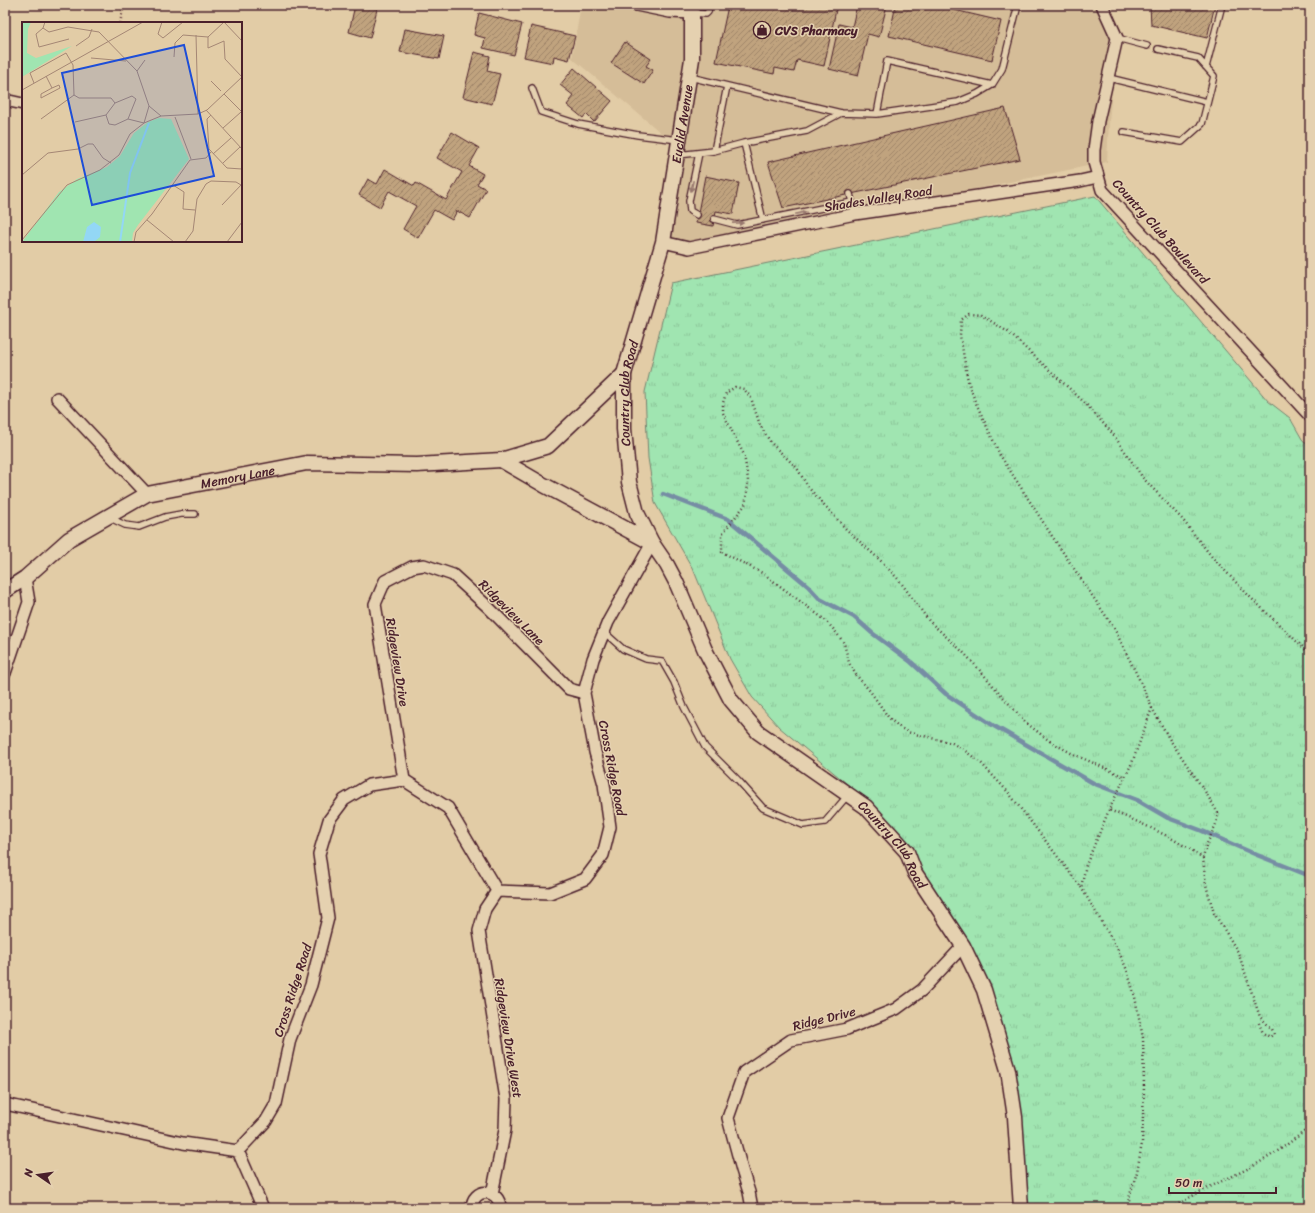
<svg xmlns="http://www.w3.org/2000/svg" width="1315" height="1213" font-family="Sriracha,sans-serif">
	<style>
		.built { fill: #d5bd98 }
		.grass { fill: url(#grass-tufts); stroke: #75826e }
		.lines { fill: none; stroke-linecap: round; stroke-linejoin: round }
		.stream { stroke: #768da4; stroke-width: 4.5 }
		.building { fill: url(#building-hatch); stroke: #4a1f2b }
		.service-casing { stroke: #4a1f2b; stroke-width: 8 }
		.minor-casing { stroke: #4a1f2b; stroke-width: 14 }
		.tertiary-casing { stroke: #4a1f2b; stroke-width: 17 }
		.path { stroke: #4a1f2b; stroke-width: 2.5; stroke-dasharray: 1 3; stroke-linecap: butt }
		.service { stroke: #e5d1b0; stroke-width: 5.5 }
		.minor { stroke: #e5d1b0; stroke-width: 11 }
		.tertiary { stroke: #e5d1b0; stroke-width: 14 }
		.oneway { fill: #98786e }
		.labels { text-anchor: middle; stroke-width: 3; stroke-linejoin: round; paint-order: stroke }
		.poi-label { font-size: 13px; font-weight: bold; fill: #4a1f2b; stroke: #e5d1b0; text-anchor: start }
		.street-label { font-size: 13px; fill: #4a1f2b; stroke: #e5d1b0 }
		.inset-river { fill: none; stroke: #93d7f5; stroke-width: 2 }
		.inset-road { fill: none; stroke: #a58775; stroke-width: 1 }
		.view { fill: #1d4ed8; fill-opacity: 0.15; stroke: #1d4ed8; stroke-width: 2 }
		.inset-edge { fill: none; stroke: #4a1f2b; stroke-width: 2 }
	</style>
	<defs>
		<pattern id="grass-tufts" width="24" height="20" patternUnits="userSpaceOnUse"><rect width="24" height="20" fill="#a0e5b1"/><path d="M3 7l-1-3M5 7V3M7 7l1-3M15 17l-1-3M17 17v-4M19 17l1-3" fill="none" stroke="#8bc498"/></pattern>
		<pattern id="building-hatch" width="6" height="6" patternUnits="userSpaceOnUse"><rect width="6" height="6" fill="#c0a37e"/><path d="M-1 1l2-2M0 6l6-6M5 7l2-2" fill="none" stroke="#9e8467"/></pattern>
	</defs>
	<rect width="100%" height="100%" fill="#e2cca6"/>
	<filter id="ink" filterUnits="userSpaceOnUse"><feTurbulence type="fractalNoise" baseFrequency=".025" numOctaves="2"/><feDisplacementMap in="SourceGraphic" scale="8" xChannelSelector="R" yChannelSelector="G"/><feConvolveMatrix kernelMatrix="1 2 1 2 8 2 1 2 1" color-interpolation-filters="sRGB"/></filter>
	<g filter="url(#ink)">
		<!-- built -->
		<path class="built" d="M581,5H649L692,13L690,5H1108L1117,38L1109,122L1107,162L689,248L663,242L678,147L572,58Z"/>
		<!-- grass -->
		<path class="grass" d="M1095,196L1268,401L1290,418L1302,439L1310,448V1208H1027L989,988L870,803L779,727L752,697L730,659L694,571L655,503L648,458L645,392L671,283Z"/>
		<g class="lines">
			<!-- stream -->
			<path class="stream" d="M663,494L728,519L808,586L820,599L854,617L872,633L911,662L946,694L994,726L1095,784L1137,800L1168,818L1200,830L1257,855L1310,876"/>
		</g>
		<!-- building -->
		<path class="building" d="M355,5H378L370,38L349,32Z
			M737,5H837L824,66L797,60L794,72L775,68L774,74L716,62L728,6L736,8Z
			M857,5H887L879,37L868,34L858,76L829,69L839,24L852,27Z
			M896,5H933L1001,21L992,60L889,36Z
			M1150,5H1215L1207,38L1151,25Z
			M479,13L522,24L514,55L483,48L485,38L474,35Z
			M531,26L575,36L569,60L554,56L553,63L524,57Z
			M405,29L444,36L439,59L400,52Z
			M625,42L651,59L646,66L653,70L644,84L611,63Z
			M474,52L490,56L487,71L500,74L492,104L463,97Z
			M574,68L612,101L594,122L586,114L583,118L567,105L574,96L560,85Z
			M1005,108L1020,159L783,208L768,162Z
			M452,132L479,148L469,166L483,174L477,184L486,189L470,218L457,211L452,220L434,210L418,238L403,229L416,206L389,191L380,207L359,195L368,179L377,184L385,169L414,186L416,183L446,200L462,172L437,158Z
			M705,176L739,183L733,214L716,211L713,226L696,223Z"/>
		<g class="lines">
			<defs>
				<path id="service" d="M693,13L706,14L708,12L709,5
					M1117,38L1147,46
					M1206,67L1222,5
					M690,77L841,113L877,114L958,102L977,94L992,85L1002,69L1018,5
					M1109,78L1207,102
					M532,88L541,112L578,124L638,135L679,140
					M877,114L887,61L992,85
					M1124,132L1182,142L1202,124L1214,76L1198,58L1158,49
					M744,143L763,220
					M714,151L744,143L807,131L841,113
					M678,155L714,151L727,86
					M850,194L855,214
					M697,215L690,211L689,201L699,153
					M714,219L737,225L852,202
					M110,518L125,525L139,527L165,517L181,514H195
					M604,632L623,649L646,659L662,661L674,682L684,707L705,747L738,780L763,808L803,825L825,822L848,795"/>
				<path id="minor" d="M636,5L670,12L692,13
					M1102,5L1117,38L1098,121L1094,150V162L1102,190L1310,416
					M5,100L23,104
					M663,242L689,248L855,214L1080,181L1098,177
					M57,398L147,494
					M5,673L29,602L25,578
					M404,780L375,604L385,581L412,567L424,565L453,575L488,607L569,689L584,693
					M5,1104L183,1143L238,1151L266,1121L276,1104L290,1039L311,985L328,918L319,854L329,820L344,800L369,785L404,780L448,808L497,891L550,893L585,879L603,855L610,827L604,784L595,752L584,693L593,659L608,622L652,543
					M238,1151L263,1208
					M492,1194L505,1130L506,1099L479,931L485,909L497,891
					M472,1208C472,1187 500,1188 500,1208
					M752,1208L749,1192L742,1170L728,1118L744,1072L791,1040L847,1029L896,1009L922,990L963,946"/>
				<g id="tertiary">
					<path id="s1" d="M501,460L544,485L652,543L667,565L676,582L705,650L731,700L758,732L866,807L907,852L915,873L963,946L984,990L1008,1070L1015,1117L1021,1208"/>
					<path id="s2" d="M652,543L637,513L629,482L624,429V374L663,242L692,59V13L690,5"/>
					<path id="s3" d="M5,591L25,578L69,539L147,494L307,463L417,465L501,460L548,446L624,374"/>
				</g>
			</defs>
			<!-- service casing -->
			<use href="#service" class="service-casing"/>
			<!-- minor casing -->
			<use href="#minor" class="minor-casing"/>
			<!-- tertiary casing -->
			<use href="#tertiary" class="tertiary-casing"/>
			<!-- path -->
			<path class="path" d="M120,23L124,5
				M1152,708L1132,763L1109,810C1142,823 1175,838 1203,858L1206,846L1216,824L1218,813L1206,793L1170,740L1152,708L1140,681L1114,628L1052,536L1000,455L975,401L968,381L960,335L961,320L969,314L981,315L1008,332L1084,402L1113,434L1143,478L1182,519L1212,557L1249,596L1310,654
				M1109,810L1086,865L1081,887L1008,792L981,763L964,750L952,743L907,732L898,726L889,718L870,691L856,675L849,663L844,643L835,631L825,620L764,574L722,552V534L745,505L747,494L748,479L744,455L723,413V403L726,393L735,387L744,389L751,398L760,425L771,443L797,468L808,487L846,529L882,562L899,580L929,621L963,652L976,666L1025,722L1051,742L1073,754L1125,777
				M1203,858L1206,885L1214,913L1238,952L1260,1017L1272,1029L1274,1034L1270,1037L1263,1033L1258,1021
				M1081,887L1117,948L1127,970L1135,997L1143,1038L1144,1087L1142,1143L1137,1172L1129,1198L1130,1208
				M1172,1208C1197,1192 1223,1181 1249,1168C1271,1157 1291,1142 1310,1127"/>
			<!-- service -->
			<use href="#service" class="service"/>
			<!-- minor -->
			<use href="#minor" class="minor"/>
			<!-- tertiary -->
			<use href="#tertiary" class="tertiary"/>
		</g>
		<!-- one-way arrows -->
		<defs><path id="oneway-solid" d="M-6-.8H1V-3.2L6.5 0L1 3.2V.8H-6Z"/></defs>
		<g class="oneway">
			<use href="#oneway-solid" transform="translate(692 186) rotate(102)"/>
			<use href="#oneway-solid" transform="translate(801 213) rotate(-12)"/>
			<use href="#oneway-solid" transform="translate(738 223) rotate(-1)"/>
		</g>
	</g>
	<!-- icons -->
	<defs>
		<symbol id="shop-ring" viewBox="-11 -11 22 22"><circle r="9.5" fill="#e5d1b0" stroke="#4a1f2b" stroke-width="1.5"/><path d="M-5-2.5h2.3a2.7 3.5 0 0 1 5.4 0H5L5.5 6h-11ZM-1.5-2.5h3a1.5 2.3 0 0 0-3 0Z" fill="#4a1f2b"/></symbol>
	</defs>
	<g fill-rule="evenodd">
		<use href="#shop-ring" x="752" y="20" width="20" height="20"/>
	</g>
	<g class="labels">
		<!-- poi labels -->
		<g class="poi-label">
			<text x="775" y="35">CVS Pharmacy</text>
		</g>
		<!-- street labels -->
		<g class="street-label">
			<text dy="5" stroke="none"><textPath href="#s2" startOffset="431">Euclid Avenue</textPath></text>
			<text transform="translate(878 198) rotate(-9)" y="5">Shades Valley Road</text>
			<text transform="translate(1161 231) rotate(48)" y="5">Country Club Boulevard</text>
			<text dy="5" stroke="none"><textPath href="#s2" startOffset="155">Country Club Road</textPath></text>
			<text dy="5" stroke="none"><textPath href="#s3" startOffset="265">Memory Lane</textPath></text>
			<text transform="translate(512 612) rotate(45)" y="5">Ridgeview Lane</text>
			<text transform="translate(398 662) rotate(81)" y="5">Ridgeview Drive</text>
			<text transform="translate(613 768) rotate(79)" y="5">Cross Ridge Road</text>
			<text dy="5" stroke="none"><textPath href="#s1" startOffset="568">Country Club Road</textPath></text>
			<text transform="translate(292 990) rotate(-72)" y="5">Cross Ridge Road</text>
			<text transform="translate(824 1018) rotate(-14)" y="5">Ridge Drive</text>
			<text transform="translate(509 1038) rotate(81)" y="5">Ridgeview Drive West</text>
		</g>
	</g>
	<!-- overview -->
	<g transform="translate(22 22)">
		<rect width="220" height="220" fill="#e2cca6"/>
		<path d="M137,96L149,97L167,137L116,203L111,211L110,220H0L37,170L55,157L85,145L98,134L112,111L126,100Z" fill="#a0e5b1"/>
		<path d="M0,0H9L6,7L5,31L14,36L50,24L0,55Z" fill="#a0e5b1"/>
		<path d="M72,200L79,205L78,215L73,219L61,220L65,205Z" fill="#93d7f5"/>
		<path class="inset-river" d="M98,220L108,151L127,101"/>
		<path class="inset-road" d="M23,0L21,6L27,10L46,5L77,10L115,49L127,84L139,94M140,0L136,12L141,16L161,0M202,0L220,19M21,6L14,12L17,25L47,17M174,13L176,92M186,15V26L202,19L203,37L220,55M54,24L67,15L70,7M152,35L153,21L161,13L186,15L202,0M69,36L104,39M115,49L123,38M24,54L30,66L19,72V76L38,66L37,63L30,66M189,59L199,69M12,61L8,51L44,31L51,43L52,73L57,76H89L93,81L84,93L87,102L93,103L106,97L122,101L139,94L176,92L185,88L220,55M0,68L121,0M202,72L220,90M93,81L110,74L114,77L106,97M184,88L220,127M189,93L185,97L187,127L205,146L220,147M153,95L169,137M19,97L52,73M53,100L84,93M201,106L219,90M191,132L209,116M201,141L218,125M0,153L26,131L56,127L66,122H71L81,136L89,141M151,163L162,170L161,187L173,188M200,183L220,162M125,198L152,220M0,218L45,163L78,148L97,133L108,112L122,101L127,84M112,220L114,210L130,192L168,138L184,136L189,130M163,220L171,209L175,177L184,162L189,159L214,160L219,163M205,220L220,200"/>
		<path class="view" d="M162,23L192,154L70,183L40,51Z"/>
		<rect width="220" height="220" class="inset-edge"/>
	</g>
	<!-- margin -->
	<rect width="1315" height="1213" fill="none" stroke="#e5d1b0" stroke-width="20"/>
	<rect x="10" y="10" width="1295" height="1193" fill="none" stroke="#4a1f2b" stroke-width="1.5" filter="url(#ink)"/>
	<!-- north arrow -->
	<g transform="translate(38 1175) rotate(283)" stroke="#e5d1b0" stroke-width="3" paint-order="stroke">
	<path d="M0-3L7 15L0 10L-7 15Z" fill="#4a1f2b"/>
	<text y="-6" font-size="11" font-weight="bold" text-anchor="middle" fill="#4a1f2b">N</text>
	</g>
	<!-- scale -->
	<path d="M1169 1187v6h107v-6" fill="none" stroke="#4a1f2b" stroke-width="2"/>
	<text x="1175" y="1187" font-size="12" fill="#4a1f2b" stroke="#e5d1b0" stroke-width="3" paint-order="stroke">50 m</text>
</svg>
